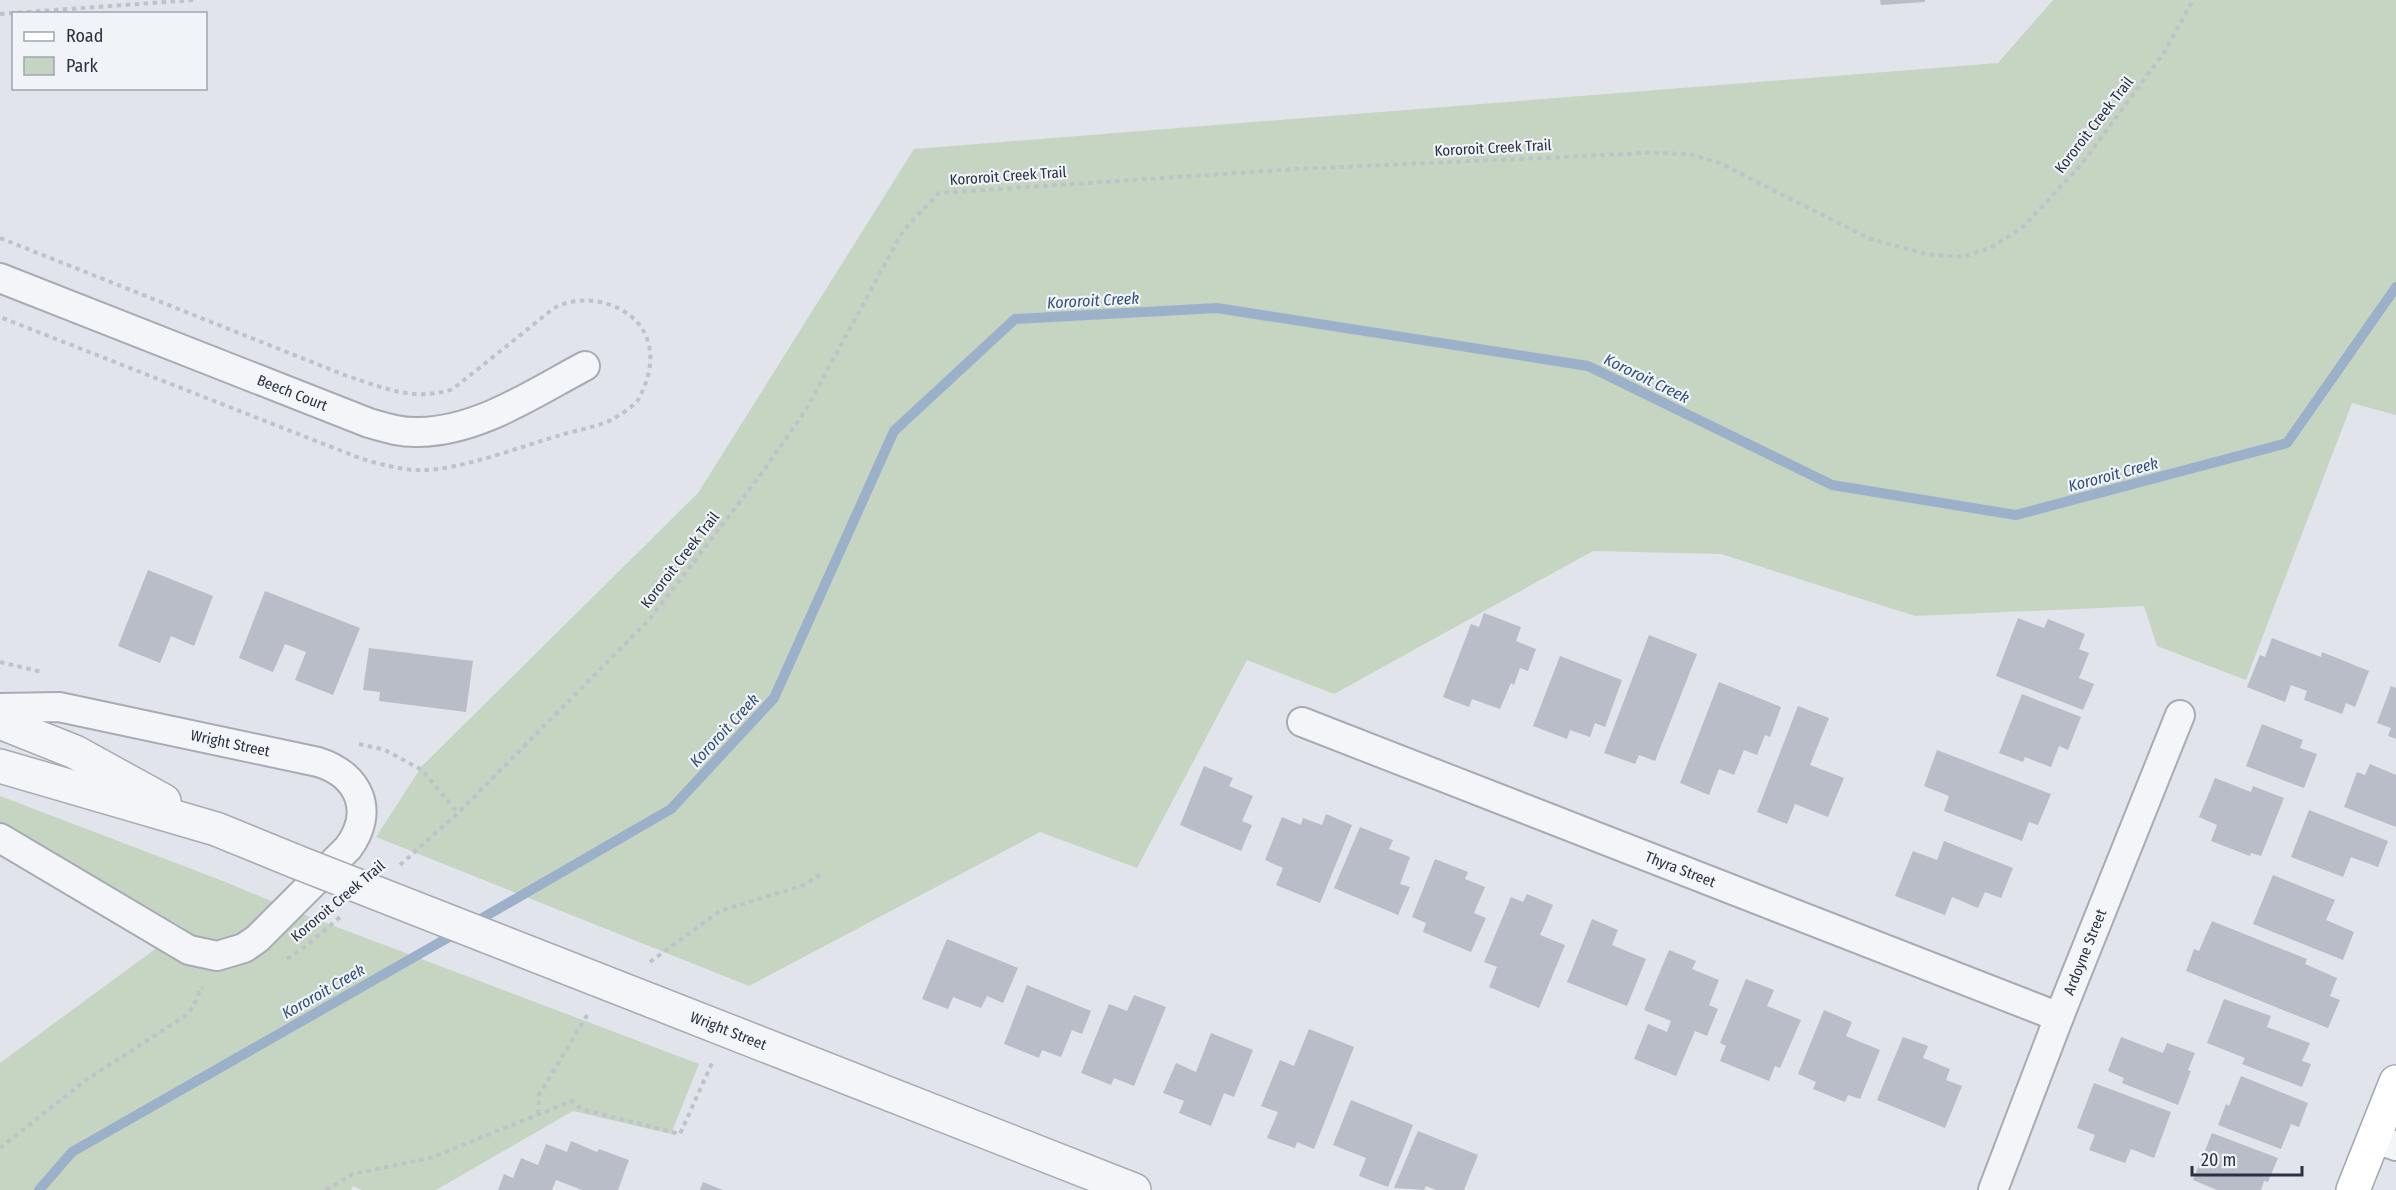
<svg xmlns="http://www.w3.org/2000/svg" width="2396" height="1190" font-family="'Fira Sans Condensed',sans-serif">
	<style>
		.green { fill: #c6d4c2 }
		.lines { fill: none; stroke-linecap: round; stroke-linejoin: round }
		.stream { stroke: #9bb1ca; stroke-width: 10 }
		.building { fill: #b8bdc7 }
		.minor-casing { stroke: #a6abb4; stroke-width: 32 }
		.tertiary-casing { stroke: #a6abb4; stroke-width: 36 }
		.primary-casing { stroke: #a0a8b6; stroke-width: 36 }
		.path { stroke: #bec2c9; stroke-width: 4; stroke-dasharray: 4.5 4.5; stroke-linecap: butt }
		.minor { stroke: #f3f5f8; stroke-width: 28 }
		.tertiary { stroke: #f3f5f8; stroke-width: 33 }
		.primary { stroke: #fff; stroke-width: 33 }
		.tertiary-bridge-casing { stroke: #a6abb4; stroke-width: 36; stroke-linecap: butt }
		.tertiary-bridge { stroke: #f3f5f8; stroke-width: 33 }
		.labels { text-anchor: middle; stroke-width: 4.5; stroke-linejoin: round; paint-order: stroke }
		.street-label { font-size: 15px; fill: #293142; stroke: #f0f3f7 }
		.water-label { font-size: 16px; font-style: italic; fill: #324f77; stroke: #f0f3f7 }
	</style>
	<rect width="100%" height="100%" fill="#e1e4ea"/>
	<!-- green -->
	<path class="green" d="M2053,0H2396V415L2352,403L2246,680L2157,646L2144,606L1915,616L1721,554L1593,551L1334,694L1247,660L1137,868L1040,832L749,986L376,837L422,766L698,493L914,149L1998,63Z
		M0,796L223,881L305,915L699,1064L671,1134L573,1111L436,1190H362L353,1186L351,1190H0V1063L184,928L0,823Z"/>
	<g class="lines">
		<!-- stream -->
		<path class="stream" d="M472,924L671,809L774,698L894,431L1015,319L1217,308L1588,366L1832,485L2016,515L2287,443L2396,287
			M39,1190L72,1152L458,932"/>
	</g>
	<!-- building -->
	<path class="building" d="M1880,0H1925V2L1881,5Z
		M148,570L213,596L194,646L171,636L160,663L118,646Z
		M265,591L360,628L333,695L295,680L306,652L285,644L273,672L239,658Z
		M1484,613L1521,627L1516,641L1536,649L1528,671L1520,668L1514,685L1511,683L1500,709L1472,699L1469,707L1443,697L1471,624L1479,627Z
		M2018,618L2044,628L2048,619L2085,634L2079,649L2089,653L2079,678L2094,684L2083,710L1996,676Z
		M1649,635L1697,654L1655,761L1639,755L1635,764L1604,753Z
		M2272,638L2321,657L2322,652L2369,671L2355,707L2346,703L2342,714L2304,700L2307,691L2291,685L2285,702L2247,687L2260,655L2265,657Z
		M369,648L473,661L466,712L379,701L380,692L363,690Z
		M1560,656L1622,680L1605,727L1595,723L1590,737L1570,730L1567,739L1533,726Z
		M1719,682L1781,707L1770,737L1765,735L1757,755L1744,750L1734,775L1719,769L1709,795L1680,783Z
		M2391,686L2396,688V739L2388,736L2391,728L2377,723Z
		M2022,694L2081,717L2068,750L2059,746L2051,767L2025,757L2023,762L1999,753Z
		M1798,706L1829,718L1810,765L1844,778L1828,817L1795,804L1787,824L1757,812Z
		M2262,724L2303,740L2300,748L2317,754L2304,788L2246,766Z
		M1937,750L2051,794L2038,825L2029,822L2022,841L1944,811L1949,796L1924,786Z
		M2370,764L2396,775V827L2344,807L2357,772L2365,775Z
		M1204,766L1233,778L1229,786L1253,796L1242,821L1252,825L1241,851L1180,825Z
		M2215,778L2251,792L2253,786L2284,798L2261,856L2251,853L2250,856L2211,841L2217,825L2199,817Z
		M2309,810L2388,841L2378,867L2351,857L2343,877L2291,857Z
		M1326,814L1352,825L1320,903L1276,885L1283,868L1265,860L1282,817L1301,825L1303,818L1322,825Z
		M1360,827L1393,840L1389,849L1410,857L1400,884L1410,887L1398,915L1334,888Z
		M1944,841L2013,868L2001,898L1985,892L1978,908L1952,897L1945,915L1895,896L1913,851L1937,860Z
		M1435,859L1468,872L1465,879L1485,887L1474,913L1486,918L1471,952L1423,932L1426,923L1412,917Z
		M2273,875L2335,900L2326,920L2354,932L2343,960L2253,924Z
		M1527,894L1553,905L1540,935L1565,945L1539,1008L1489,987L1497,967L1484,962L1511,897L1523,902Z
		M1592,919L1618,930L1612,945L1646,959L1627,1006L1567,982Z
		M2212,921L2307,959L2305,964L2337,978L2330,996L2340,1000L2328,1028L2186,971L2194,949L2199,951Z
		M947,939L1018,968L1003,1003L987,996L981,1008L953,997L948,1009L922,999Z
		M1669,950L1696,961L1692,969L1719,980L1709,1005L1718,1009L1707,1036L1695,1031L1676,1076L1634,1059L1648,1024L1667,1032L1671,1021L1644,1010Z
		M1746,979L1774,990L1767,1006L1801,1020L1780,1068L1775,1066L1769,1081L1720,1061L1726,1046L1720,1043Z
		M1027,985L1091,1011L1082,1034L1072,1030L1061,1057L1042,1050L1039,1058L1004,1044Z
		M1134,995L1166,1007L1134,1086L1114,1078L1111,1085L1081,1073L1109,1004L1127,1011Z
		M2224,999L2271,1016L2267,1027L2310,1043L2302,1061L2311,1064L2302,1087L2242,1064L2245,1058L2207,1043Z
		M1824,1010L1852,1022L1846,1036L1880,1050L1860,1099L1848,1095L1845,1102L1813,1089L1816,1082L1798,1074Z
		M1309,1029L1354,1047L1314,1149L1297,1142L1295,1148L1267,1138L1278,1112L1261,1106L1280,1060L1294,1066Z
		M1211,1033L1253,1050L1234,1097L1224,1093L1211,1126L1179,1113L1184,1101L1163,1093L1176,1063L1196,1072Z
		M1903,1037L1928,1046L1923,1058L1950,1069L1946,1080L1962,1086L1945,1128L1877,1100Z
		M2121,1037L2163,1053L2167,1043L2195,1053L2188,1070L2191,1071L2178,1105L2122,1083L2124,1078L2108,1071Z
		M2241,1076L2308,1103L2299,1127L2291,1124L2281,1149L2218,1125L2226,1104L2229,1106Z
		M2094,1083L2171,1112L2154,1158L2131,1149L2125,1163L2089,1150L2095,1135L2077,1128Z
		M1351,1100L1413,1125L1388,1187L1359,1176L1366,1158L1333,1145Z
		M1418,1131L1478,1155L1464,1190H1436L1426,1186L1424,1190L1394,1188Z
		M2212,1133L2278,1158L2268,1182L2264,1181L2261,1190H2217L2193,1180Z
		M571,1141L597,1152L599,1149L629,1160L618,1190H582L556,1180L552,1190H498L504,1174L513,1178L521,1158L538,1165L546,1144L567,1152Z
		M703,1182L723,1190H700Z"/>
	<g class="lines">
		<defs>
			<g id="minor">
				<path id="s1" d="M0,278L369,423C386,428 402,433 419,432C479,431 534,393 585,366"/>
				<path id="s2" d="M0,708L59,707L318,762C360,775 375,812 348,848L257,939L244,948L217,956L189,950L0,838"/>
				<path id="s3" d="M1302,722L2059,1017"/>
				<path d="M2374,1138L2396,1146"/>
				<path id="s4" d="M1993,1190L2059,1017L2180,715"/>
			</g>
			<g id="tertiary">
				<path d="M0,722L75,752L164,801"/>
				<path d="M0,766L216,829L297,862"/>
				<path id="s5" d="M652,1001L1134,1190"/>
			</g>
			<path id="primary" d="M2353,1190L2396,1082"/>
		</defs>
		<!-- minor casing -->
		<use href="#minor" class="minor-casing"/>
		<!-- tertiary casing -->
		<use href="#tertiary" class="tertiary-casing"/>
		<!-- primary casing -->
		<use href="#primary" class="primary-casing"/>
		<!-- path -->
		<path class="path" d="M0,14L193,0
			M0,238L347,376C385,388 413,402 453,389L554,308C589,289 646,307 650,352C652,367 646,386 638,400C634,406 620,415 613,419C598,427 577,430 561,435C522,446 458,471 420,470C400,470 381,464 362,459L0,317
			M0,662L42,672
			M359,744L385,750L422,770L458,813
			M400,865L458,813L649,620L759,477L804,413L903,231L939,193L1297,169L1648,153L1689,154L1720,163L1868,238L1926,254L1963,257L1992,247L2024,226L2081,165L2165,51L2193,0
			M287,959L306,946L340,917
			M650,962L720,911L804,885L820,875
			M538,1114L539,1095L589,1012
			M0,1148L86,1080L185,1016L194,1006L200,989L203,988
			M326,1190L353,1174L430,1158L572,1101L581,1109L680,1134L712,1063"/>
		<!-- minor -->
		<use href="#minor" class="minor"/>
		<!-- tertiary -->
		<use href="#tertiary" class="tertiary"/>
		<!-- primary -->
		<use href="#primary" class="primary"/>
		<defs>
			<path id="tertiary-bridge" d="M297,862L652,1001"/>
		</defs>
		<!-- tertiary-bridge casing -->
		<use href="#tertiary-bridge" class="tertiary-bridge-casing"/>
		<!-- tertiary-bridge -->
		<use href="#tertiary-bridge" class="tertiary-bridge"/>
	</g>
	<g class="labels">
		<!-- street labels -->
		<g class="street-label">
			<text transform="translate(2094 125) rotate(-52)" y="5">Kororoit Creek Trail</text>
			<text transform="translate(1493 148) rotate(-3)" y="5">Kororoit Creek Trail</text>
			<text transform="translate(1008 176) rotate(-4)" y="5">Kororoit Creek Trail</text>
			<text dy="5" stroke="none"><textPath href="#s1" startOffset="314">Beech Court</textPath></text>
			<text transform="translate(680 560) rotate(-52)" y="5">Kororoit Creek Trail</text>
			<text dy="5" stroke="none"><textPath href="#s2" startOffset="234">Wright Street</textPath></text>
			<text dy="5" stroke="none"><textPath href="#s3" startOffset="406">Thyra Street</textPath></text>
			<text transform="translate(338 901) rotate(-40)" y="5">Kororoit Creek Trail</text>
			<text dy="5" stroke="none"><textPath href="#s4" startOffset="255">Ardoyne Street</textPath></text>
			<text dy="5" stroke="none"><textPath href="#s5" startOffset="82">Wright Street</textPath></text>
		</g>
		<!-- water labels -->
		<g class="water-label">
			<text transform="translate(1093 300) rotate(-3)" y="6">Kororoit Creek</text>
			<text transform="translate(1647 378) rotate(26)" y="6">Kororoit Creek</text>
			<text transform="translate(2113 474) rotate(-15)" y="6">Kororoit Creek</text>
			<text transform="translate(724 730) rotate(-47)" y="6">Kororoit Creek</text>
			<text transform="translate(323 991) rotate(-30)" y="6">Kororoit Creek</text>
		</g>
	</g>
	<!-- legend -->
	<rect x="12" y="12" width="195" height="78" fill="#f0f3f7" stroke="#a0a5af" stroke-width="1.5"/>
	<rect x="24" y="32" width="30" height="9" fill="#ffffff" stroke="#a0a5af" stroke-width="1.5"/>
	<text x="66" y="42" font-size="18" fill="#293142">Road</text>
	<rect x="24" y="57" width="30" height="18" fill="#c6d4c2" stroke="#a0a5af" stroke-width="1.5"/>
	<text x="66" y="72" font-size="18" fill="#293142">Park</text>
	<!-- scale -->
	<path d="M2192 1166v9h110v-9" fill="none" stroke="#293142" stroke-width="3"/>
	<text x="2201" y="1166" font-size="18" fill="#293142" stroke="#f0f3f7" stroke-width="4.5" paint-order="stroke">20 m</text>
</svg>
